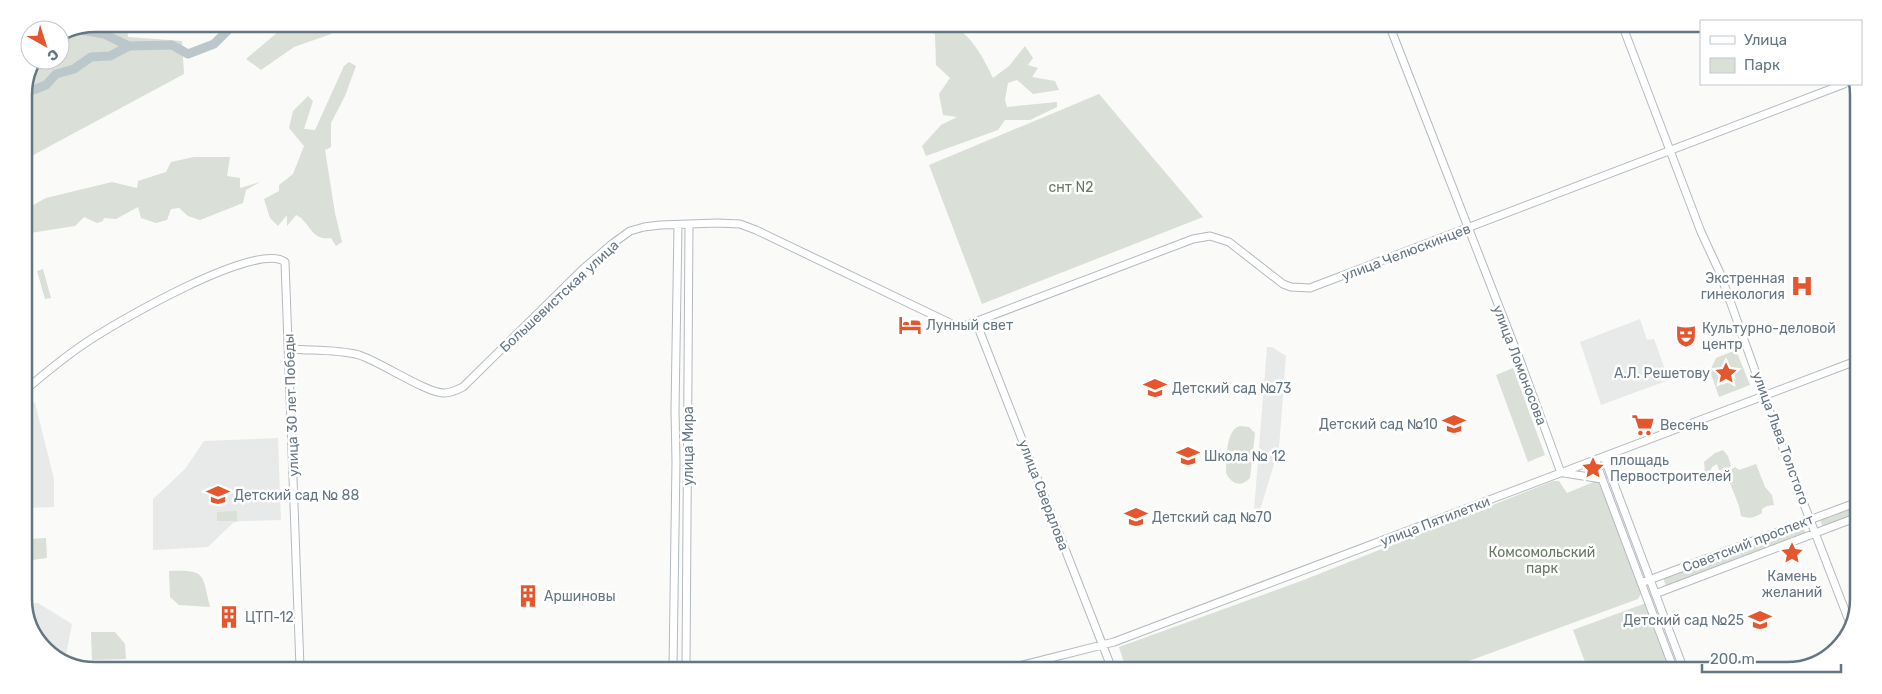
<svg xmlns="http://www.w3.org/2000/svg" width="1882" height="694" font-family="Rubik,sans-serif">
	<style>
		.built { fill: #e8e9e9 }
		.green { fill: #dadfd7; fill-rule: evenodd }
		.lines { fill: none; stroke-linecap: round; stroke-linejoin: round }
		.river { stroke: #bbc7cb; stroke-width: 9 }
		.secondary-casing { stroke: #b3babf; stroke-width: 9 }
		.secondary { stroke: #fff; stroke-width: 7 }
		.labels { text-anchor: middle; stroke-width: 5; stroke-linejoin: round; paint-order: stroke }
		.park-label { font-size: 14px; fill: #687a64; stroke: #fff }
		.street-label { font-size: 14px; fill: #657683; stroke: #fff }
		.poi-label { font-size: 14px; fill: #657683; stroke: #fff; text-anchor: start }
		.rim { fill: none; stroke: #657683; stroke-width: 2.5 }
	</style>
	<rect width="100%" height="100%" fill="#fafaf8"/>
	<!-- built -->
	<path class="built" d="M1640,319L1647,340L1654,339L1669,380L1601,405L1580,342Z
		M1267,347H1272L1286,356L1279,448L1260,510H1254Z
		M30,402L35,403L54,479V507L24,508V408Z
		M278,438L281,520L241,521L233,523L208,547L153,550V499L185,469L204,441Z
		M38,603L72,624L66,655L62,659L38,642L24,604Z"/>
	<!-- green -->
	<path class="green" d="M95,24H127L128,37L182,41L184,74L24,160V91L38,60H60V38Z
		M306,24H337L331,34L294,47L261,70L246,59L278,32Z
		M922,26C930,26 941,24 949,26C969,29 985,61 993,78L1009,66L1025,46L1033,58L1028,65L1038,68L1032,77L1055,81L1059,90L1033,94L1017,80L1008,83L1005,100L1007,107L1057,102V107L1030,120H1005L998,130L926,156L922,146L941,125L957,117L943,115L939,94L950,78L936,65L935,34L922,28Z
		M349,62L356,66L345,96L331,123V147L325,150L335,213L342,242L336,246L331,238C310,241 311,222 296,215L287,226V215L278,226L270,218L264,199L279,191V185L293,174L304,146L289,128L293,111L308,96L313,101L304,129L315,130L344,66Z
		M1099,94L1203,217L982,304L929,165Z
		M194,157H230L227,176L240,178V188L260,182L246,190L243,203L200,220L188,216L179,208L171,209L167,220L156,223L141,218L138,207L116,219L104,218L103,221L97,223L84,217L75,226L24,234V210L46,198L112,182L137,188L138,181L166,172L171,162Z
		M43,269L51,298L45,299L37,271Z
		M1736,350L1750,385L1719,397L1710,371L1716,358ZM1731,367L1736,379L1722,385L1717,372Z
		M1513,368L1545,455L1528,462L1496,375Z
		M1240,426L1249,427L1255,433L1250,478C1241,488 1231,484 1226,473C1227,459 1225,430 1240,426Z
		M1723,450L1728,456L1731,466C1727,471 1724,471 1719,470L1717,464L1712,467L1709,474L1705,471L1704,462L1715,453Z
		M1756,464L1765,487L1772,495L1774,505L1767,506L1762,509V513C1754,518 1749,519 1741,516L1739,506L1726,473L1735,467L1739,470Z
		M1553,481H1559L1567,493L1596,481L1603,487L1641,594L1638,599L1447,669H1126L1119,647L1301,581Z
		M1855,505V516L1823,528L1819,518Z
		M237,511V521H217V512Z
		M1803,525L1806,535L1666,587L1663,577Z
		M46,538L47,558L24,561V545L29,539Z
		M169,571C206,570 202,573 210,607L179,605L170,597Z
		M1646,603L1671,670H1588L1573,630Z
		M91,632H115L125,644L126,659L92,660Z"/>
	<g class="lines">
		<!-- river -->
		<path class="river" d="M81,30L104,34L129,46
			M24,96L28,92L46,85L56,74L74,69L91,57L110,56L129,46L172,45L188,54L214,44L234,24"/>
		<defs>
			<path id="secondary" d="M1390,27L1521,363L1561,473
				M1623,27L1701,232L1720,273L1790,468L1851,626
				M976,322L1112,669
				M289,349C313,351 335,349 359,355C381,362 426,393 444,393C451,393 457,390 463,387L583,269L612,244L630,231L644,227L660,225L718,223L740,224L756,230L954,325H967L1193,239L1210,236L1229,242L1283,284L1291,287L1310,288L1844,84
				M24,391C44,374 63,358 84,344C113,324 257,240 285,262L300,667
				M1604,457L1684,670
				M1595,460L1674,670
				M1564,473L1602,479
				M1641,583L1855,503
				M1655,594L1855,518
				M673,668L676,462L675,410L678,225
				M686,668L689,224
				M1011,668L1114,642L1856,361"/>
		</defs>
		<!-- secondary casing -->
		<use href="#secondary" class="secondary-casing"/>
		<!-- secondary -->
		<use href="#secondary" class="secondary"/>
	</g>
	<!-- icons -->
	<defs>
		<symbol id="hospital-bare" viewBox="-9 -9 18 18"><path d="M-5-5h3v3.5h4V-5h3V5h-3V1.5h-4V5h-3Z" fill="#e4572e" stroke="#fff" stroke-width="2.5" paint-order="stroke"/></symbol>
		<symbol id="hotel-bare" viewBox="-9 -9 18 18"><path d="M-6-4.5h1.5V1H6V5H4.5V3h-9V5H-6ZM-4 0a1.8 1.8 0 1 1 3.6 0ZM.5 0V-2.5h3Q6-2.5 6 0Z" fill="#e4572e" stroke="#fff" stroke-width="2.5" paint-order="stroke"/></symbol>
		<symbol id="theatre-bare" viewBox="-9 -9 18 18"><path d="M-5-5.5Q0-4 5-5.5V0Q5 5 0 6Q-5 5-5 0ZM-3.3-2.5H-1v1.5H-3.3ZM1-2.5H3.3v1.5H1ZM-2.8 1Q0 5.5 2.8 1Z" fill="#e4572e" stroke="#fff" stroke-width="2.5" paint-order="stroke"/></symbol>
		<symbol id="sight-bare" viewBox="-9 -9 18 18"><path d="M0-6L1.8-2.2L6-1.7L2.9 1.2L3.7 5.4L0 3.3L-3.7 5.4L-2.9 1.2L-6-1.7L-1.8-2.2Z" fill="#e4572e" stroke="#fff" stroke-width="2.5" paint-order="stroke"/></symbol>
		<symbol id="school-bare" viewBox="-9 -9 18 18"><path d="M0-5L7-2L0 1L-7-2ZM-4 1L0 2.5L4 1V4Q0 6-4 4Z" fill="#e4572e" stroke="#fff" stroke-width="2.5" paint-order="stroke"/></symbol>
		<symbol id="supermarket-bare" viewBox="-9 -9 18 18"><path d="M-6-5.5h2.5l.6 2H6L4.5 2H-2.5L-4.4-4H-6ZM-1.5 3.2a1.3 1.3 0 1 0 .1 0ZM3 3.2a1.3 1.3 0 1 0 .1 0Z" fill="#e4572e" stroke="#fff" stroke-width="2.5" paint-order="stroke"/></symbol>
		<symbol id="building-bare" viewBox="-9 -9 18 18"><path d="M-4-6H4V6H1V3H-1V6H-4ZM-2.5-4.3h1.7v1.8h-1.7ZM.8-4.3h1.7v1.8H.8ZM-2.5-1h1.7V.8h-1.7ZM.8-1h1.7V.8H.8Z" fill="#e4572e" stroke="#fff" stroke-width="2.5" paint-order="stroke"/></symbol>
	</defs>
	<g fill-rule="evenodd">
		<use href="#hospital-bare" x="1786" y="270" width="32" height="32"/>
		<use href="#hotel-bare" x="894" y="309" width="32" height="32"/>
		<use href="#theatre-bare" x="1670" y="320" width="32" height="32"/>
		<use href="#sight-bare" x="1710" y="357" width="32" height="32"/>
		<use href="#school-bare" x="1139" y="372" width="32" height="32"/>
		<use href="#school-bare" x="1438" y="408" width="32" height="32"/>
		<use href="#supermarket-bare" x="1627" y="409" width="32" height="32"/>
		<use href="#school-bare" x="1172" y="440" width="32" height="32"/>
		<use href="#sight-bare" x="1577" y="452" width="32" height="32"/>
		<use href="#school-bare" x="202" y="479" width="32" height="32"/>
		<use href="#school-bare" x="1120" y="501" width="32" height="32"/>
		<use href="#sight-bare" x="1776" y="537" width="32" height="32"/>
		<use href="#building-bare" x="512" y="580" width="32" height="32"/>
		<use href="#building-bare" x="213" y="601" width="32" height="32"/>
		<use href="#school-bare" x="1744" y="604" width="32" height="32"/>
	</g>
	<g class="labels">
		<!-- park labels -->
		<g class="park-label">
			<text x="1071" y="192">снт N2</text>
			<text x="1542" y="557">Комсомольский<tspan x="1542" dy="16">парк</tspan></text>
		</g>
		<!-- street labels -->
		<g class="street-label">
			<text transform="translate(1406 252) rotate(-21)" y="5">улица Челюскинцев</text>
			<text transform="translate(559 296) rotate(-43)" y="5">Большевистская улица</text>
			<text transform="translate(1520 365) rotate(69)" y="5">улица Ломоносова</text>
			<text transform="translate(291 405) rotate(-92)" y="5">улица 30 лет Победы</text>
			<text transform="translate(1781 438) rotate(70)" y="5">улица Льва Толстого</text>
			<text transform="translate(688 446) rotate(-90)" y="5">улица Мира</text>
			<text transform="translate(1044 495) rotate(69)" y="5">улица Свердлова</text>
			<text transform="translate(1435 521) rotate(-21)" y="5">улица Пятилетки</text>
			<text transform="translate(1748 543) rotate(-21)" y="5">Советский проспект</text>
		</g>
		<!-- poi labels -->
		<g class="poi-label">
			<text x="1785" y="283" text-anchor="end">Экстренная<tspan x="1785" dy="16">гинекология</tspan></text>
			<text x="926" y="330">Лунный свет</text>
			<text x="1702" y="333">Культурно-деловой<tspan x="1702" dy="16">центр</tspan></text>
			<text x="1710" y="378" text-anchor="end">А.Л. Решетову</text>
			<text x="1172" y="393">Детский сад №73</text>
			<text x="1438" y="429" text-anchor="end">Детский сад №10</text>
			<text x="1660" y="430">Весень</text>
			<text x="1204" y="461">Школа № 12</text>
			<text x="1610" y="465">площадь<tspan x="1610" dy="16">Первостроителей</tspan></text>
			<text x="234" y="500">Детский сад № 88</text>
			<text x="1152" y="522">Детский сад №70</text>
			<text x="1792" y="581" text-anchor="middle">Камень<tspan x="1792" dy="16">желаний</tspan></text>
			<text x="544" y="601">Аршиновы</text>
			<text x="245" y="622">ЦТП-12</text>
			<text x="1744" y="625" text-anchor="end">Детский сад №25</text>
		</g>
	</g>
	<!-- crop -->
	<path d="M0 0H1882V694H0ZM95 32H1787A63 63 0 0 1 1850 95V599A63 63 0 0 1 1787 662H95A63 63 0 0 1 32 599V95A63 63 0 0 1 95 32Z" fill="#fff" fill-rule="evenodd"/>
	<path class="rim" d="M95 32H1787A63 63 0 0 1 1850 95V599A63 63 0 0 1 1787 662H95A63 63 0 0 1 32 599V95A63 63 0 0 1 95 32Z"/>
	<!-- legend -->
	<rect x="1700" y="20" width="162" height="65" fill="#ffffff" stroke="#c1c8cd"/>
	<rect x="1710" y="36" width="25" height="8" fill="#ffffff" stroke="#c1c8cd"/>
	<text x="1744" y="45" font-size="15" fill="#657683">Улица</text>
	<rect x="1710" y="58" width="25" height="15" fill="#dadfd7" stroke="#c1c8cd"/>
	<text x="1744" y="70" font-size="15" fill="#657683">Парк</text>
	<!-- north arrow -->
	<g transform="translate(45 45) rotate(141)"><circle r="24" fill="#ffffff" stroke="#c1c8cd"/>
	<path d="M0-4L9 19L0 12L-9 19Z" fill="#e4572e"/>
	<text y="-8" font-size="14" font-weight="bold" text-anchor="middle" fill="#657683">С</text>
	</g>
	<!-- scale -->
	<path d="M1702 664v8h139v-8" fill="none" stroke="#657683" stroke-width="2.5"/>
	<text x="1710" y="664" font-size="15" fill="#657683" stroke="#ffffff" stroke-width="4" paint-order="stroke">200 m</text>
</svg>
